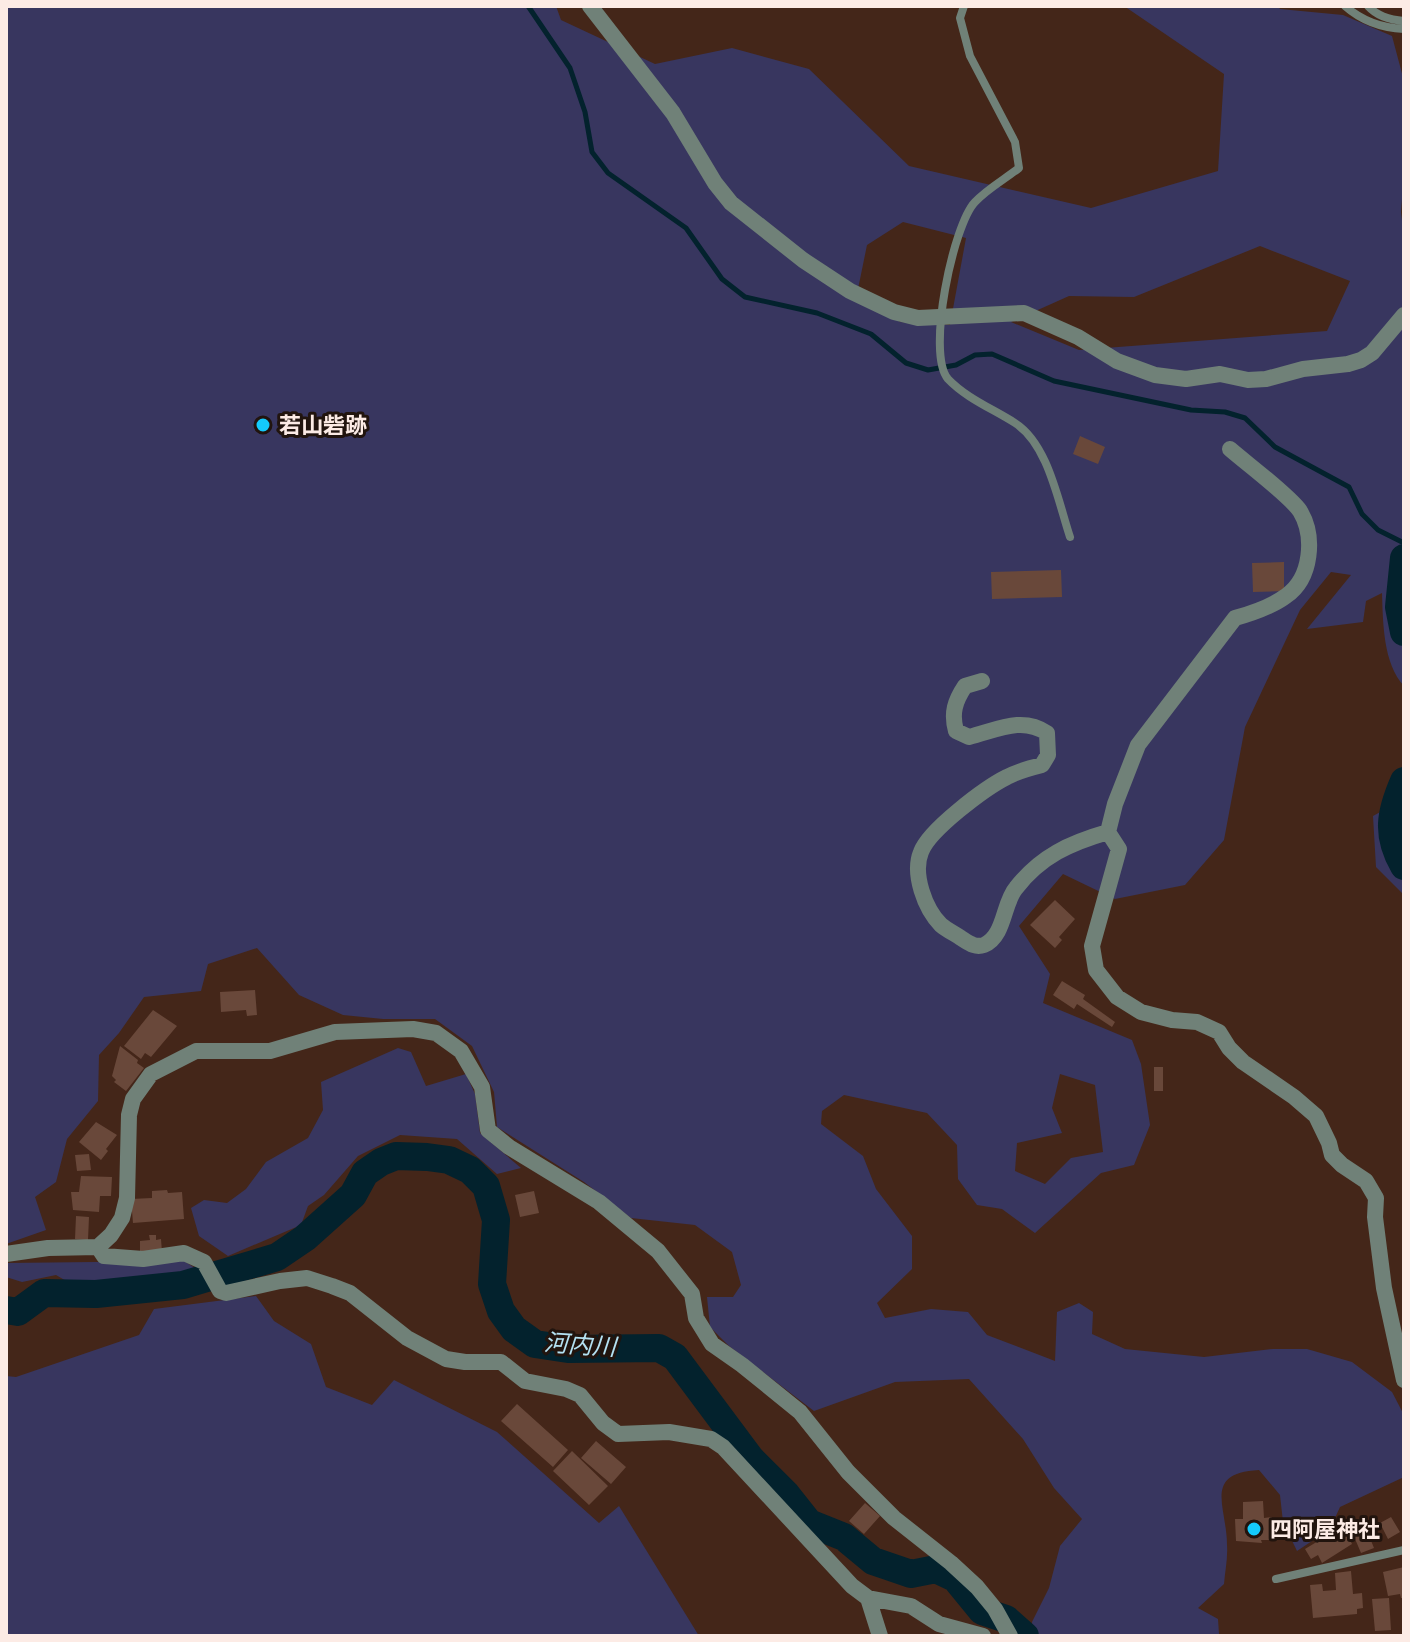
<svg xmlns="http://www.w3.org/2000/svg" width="1410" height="1642" font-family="Signika,'Noto Sans JP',sans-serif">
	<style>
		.green { fill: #38365f; fill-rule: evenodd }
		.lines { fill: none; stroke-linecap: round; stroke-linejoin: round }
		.stream { stroke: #03222d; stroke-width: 5 }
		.river { stroke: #03222d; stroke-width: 28 }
		.building { fill: #69483a }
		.lane { stroke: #708178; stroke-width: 8 }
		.street { stroke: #708178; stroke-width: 16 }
		.poi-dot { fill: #14cafb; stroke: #21140e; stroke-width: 3 }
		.labels { text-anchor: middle; stroke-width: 6; stroke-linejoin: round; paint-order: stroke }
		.poi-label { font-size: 22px; font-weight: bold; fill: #fcebe5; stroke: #21140e; text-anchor: start }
		.water-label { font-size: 24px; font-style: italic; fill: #b4e2f3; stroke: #21140e }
	</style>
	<rect width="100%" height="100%" fill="#442619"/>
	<!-- green -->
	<path class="green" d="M6,6H556L561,20L655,64L732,48L809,69L909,166L1091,208L1218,171L1224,74L1124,6H1278L1280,9L1343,15L1392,36L1404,81V174L1401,212L1404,237V523L1394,631L1404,646V686C1383,663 1383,623 1382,593L1366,601L1363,622L1307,629L1351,575L1331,572L1300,610L1245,727L1224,840L1185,885L1115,899L1063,874L1019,926L1050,974L1043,1003L1132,1040L1141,1064L1150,1125L1134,1165L1101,1173L1035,1233L1002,1209L977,1205L958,1179L957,1145L927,1113L844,1095L822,1111L821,1124L863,1156L876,1189L912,1236V1269L877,1303L885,1318L931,1309L968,1312L987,1335L1055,1361L1057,1312L1079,1303L1093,1312L1092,1334L1125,1349L1204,1357L1273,1349H1307L1352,1362L1392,1392L1404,1415V1477L1340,1507L1330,1529L1297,1551L1283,1522L1280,1495L1259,1470C1202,1473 1227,1507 1227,1545C1228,1558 1225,1571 1224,1584L1198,1608L1218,1619L1219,1634L1215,1636H1033L1032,1622L1049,1588L1060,1546L1082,1519L1054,1488L1023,1439L969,1379L895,1382L814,1411L729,1346L710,1327L707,1297H733L741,1285L732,1252L695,1225L631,1218L584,1182L497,1127L494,1092L472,1046L435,1019H383L343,1015L299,995L257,948L208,964L201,991L144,997L119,1033L99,1055L98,1101L67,1139L56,1182L35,1197L46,1230L6,1244ZM903,222L966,238L950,325L900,322L858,289L867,245ZM1260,246L1350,281L1327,331L1079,350L1011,322L1069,296L1134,297ZM1060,1074L1095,1085L1103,1152L1071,1158L1045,1184L1015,1171L1017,1143L1062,1133L1052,1108Z
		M1404,799V895L1376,867L1373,816Z
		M398,1048L411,1052L426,1086L466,1074L475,1094L480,1133L521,1168L497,1174L457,1139L400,1135L358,1156L324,1195L308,1206L301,1225L228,1256L199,1236L191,1208L204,1200L227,1203L246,1189L266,1162L308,1138L323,1110L321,1082Z
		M184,1261L195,1268L171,1280L80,1289L56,1275L22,1282L6,1277V1263Z
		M256,1296L274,1321L311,1344L326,1387L372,1405L394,1380L497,1432L599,1523L619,1506L699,1636H6V1376L16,1377L139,1335L154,1309Z"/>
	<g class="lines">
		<!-- stream -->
		<path class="stream" d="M528,6L570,68L585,112L592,152L608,173L686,228L722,279L745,297L817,313L871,334L906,363L928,370L956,365L975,355L992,354L1054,381L1191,410L1225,412L1245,418L1275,447L1349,487L1362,514L1378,530L1404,543"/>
		<!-- river -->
		<path class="river" d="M1404,558L1399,607L1404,632
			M1404,781C1390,813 1386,835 1404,866
			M6,1310L18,1312L44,1293L96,1294L183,1285L277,1257L305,1238L353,1195L365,1173L381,1162L396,1156L427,1157L449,1160L470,1170L486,1186L496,1220L492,1284L501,1311L514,1329L535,1344L568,1349L659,1348L675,1357L751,1459L786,1494L809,1523L844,1537L873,1561L911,1574L936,1569L955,1578L982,1611L1006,1619L1025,1636"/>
	</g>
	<!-- building -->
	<path class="building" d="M1080,436L1105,447L1098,464L1073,454Z
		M1284,562V591L1253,592L1252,563Z
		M1061,570L1062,597L992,599L991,572Z
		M1055,900L1075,919L1059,937L1062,940L1055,948L1030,925Z
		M1062,981L1085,995L1083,999L1115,1022L1112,1027L1077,1004L1074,1009L1053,995Z
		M255,990L257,1015L247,1016L246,1010L221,1012L220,992Z
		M153,1010L177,1026L151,1057L145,1053L141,1059L124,1046Z
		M120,1046L138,1060L137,1063L144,1068L126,1091L114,1082L116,1080L112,1076Z
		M1154,1067H1163V1091H1154Z
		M96,1122L117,1135L106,1149L108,1151L101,1160L79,1142Z
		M89,1154L91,1170L77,1171L75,1155Z
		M81,1176L112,1177L111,1196H100L99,1212L73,1210L71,1192H79Z
		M167,1190L168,1193L182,1192L184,1219L133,1223L131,1199L152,1198V1191Z
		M534,1191L539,1213L520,1217L515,1195Z
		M76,1216L89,1217L88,1240L75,1239Z
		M149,1235H156V1240L161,1239L162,1252L140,1253V1241L150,1240Z
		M517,1404L568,1450L553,1467L501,1421Z
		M596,1441L626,1467L611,1484L581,1458Z
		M572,1451L608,1486L589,1505L553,1471Z
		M1263,1501L1264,1518L1272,1517L1273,1540H1261L1262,1543L1236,1541L1235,1519H1243V1502Z
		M865,1503L880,1516L864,1534L849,1521Z
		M1391,1517L1400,1532L1388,1539L1380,1523Z
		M1360,1523L1362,1529L1366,1528L1374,1548L1361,1553L1350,1527Z
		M1343,1526L1352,1544L1322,1563L1318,1555L1311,1559L1305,1549Z
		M1404,1567V1598H1401L1400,1594L1388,1596L1383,1572Z
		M1351,1571L1353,1594L1362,1593L1363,1608L1357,1609V1614L1313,1618L1310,1585L1322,1584L1323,1591L1336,1590L1335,1573Z
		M1389,1598L1391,1630L1375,1631L1372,1599Z"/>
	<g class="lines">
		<!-- lane -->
		<path class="lane" d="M964,6L960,18L970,56L1015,142L1019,168C1005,179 987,189 975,202C953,225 926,354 948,379C966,398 993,409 1015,423C1048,444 1058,501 1070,537
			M1345,6C1362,21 1381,28 1404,29
			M1368,6C1377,16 1391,20 1404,21
			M1276,1579L1404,1550"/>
		<!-- street -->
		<path class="street" d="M590,6L673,113L715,183L731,203L803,260L850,291L894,312L918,318L1024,313L1078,337L1117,361L1155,375L1186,379L1220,374L1248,380L1266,379L1303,369L1348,364L1361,360L1372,353L1404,315
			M1230,449C1246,463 1290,496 1300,511C1315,536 1312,578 1286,596C1271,607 1253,613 1235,618L1138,745L1115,804L1108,832L1119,849L1092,946L1096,970L1117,997L1141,1012L1172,1020L1197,1022L1219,1032L1229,1048L1243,1062L1294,1097L1316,1116L1329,1143L1332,1155L1342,1165L1366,1181L1376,1198L1375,1217L1384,1288L1404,1380
			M982,681L965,686C955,701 951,713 956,731L969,737C997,730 1022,716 1047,733L1048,755L1042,765C1030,768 1018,771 1007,777C985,788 929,830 921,852C912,874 925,909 941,925C947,930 955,934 961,938C969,943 975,948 984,945C1005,936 1003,903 1016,888C1041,856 1070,843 1108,832
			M98,1247L104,1256L143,1259L184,1253L204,1262L220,1291L226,1293L280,1281L307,1278L332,1286L350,1293L407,1338L446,1359L465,1362H501L525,1381L566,1389L580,1395L603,1423L618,1434L669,1432L711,1439L723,1447L852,1586L868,1598L911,1606L939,1624L983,1636
			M6,1254L48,1248L98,1247L111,1235L122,1218L127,1198L129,1115L133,1099L151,1074L196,1051H270L335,1032L413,1029L436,1033L461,1051L482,1087L488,1130L509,1147L599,1202L658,1251L692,1294L696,1318L712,1344L742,1365L800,1412L848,1472L894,1518L951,1563L977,1587L995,1609L1010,1636
			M868,1598L880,1636"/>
	</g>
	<!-- markers -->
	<g class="poi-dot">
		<circle cx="263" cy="425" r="8"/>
		<circle cx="1254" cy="1529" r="8"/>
	</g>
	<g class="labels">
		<!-- poi labels -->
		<g class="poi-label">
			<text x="279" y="433">若山砦跡</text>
			<text x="1270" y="1537">四阿屋神社</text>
		</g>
		<!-- water labels -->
		<g class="water-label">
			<text transform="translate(580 1345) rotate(4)" y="8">河内川</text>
		</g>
	</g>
	<!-- border -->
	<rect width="1410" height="1642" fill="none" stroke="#fcebe5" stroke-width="16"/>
</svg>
